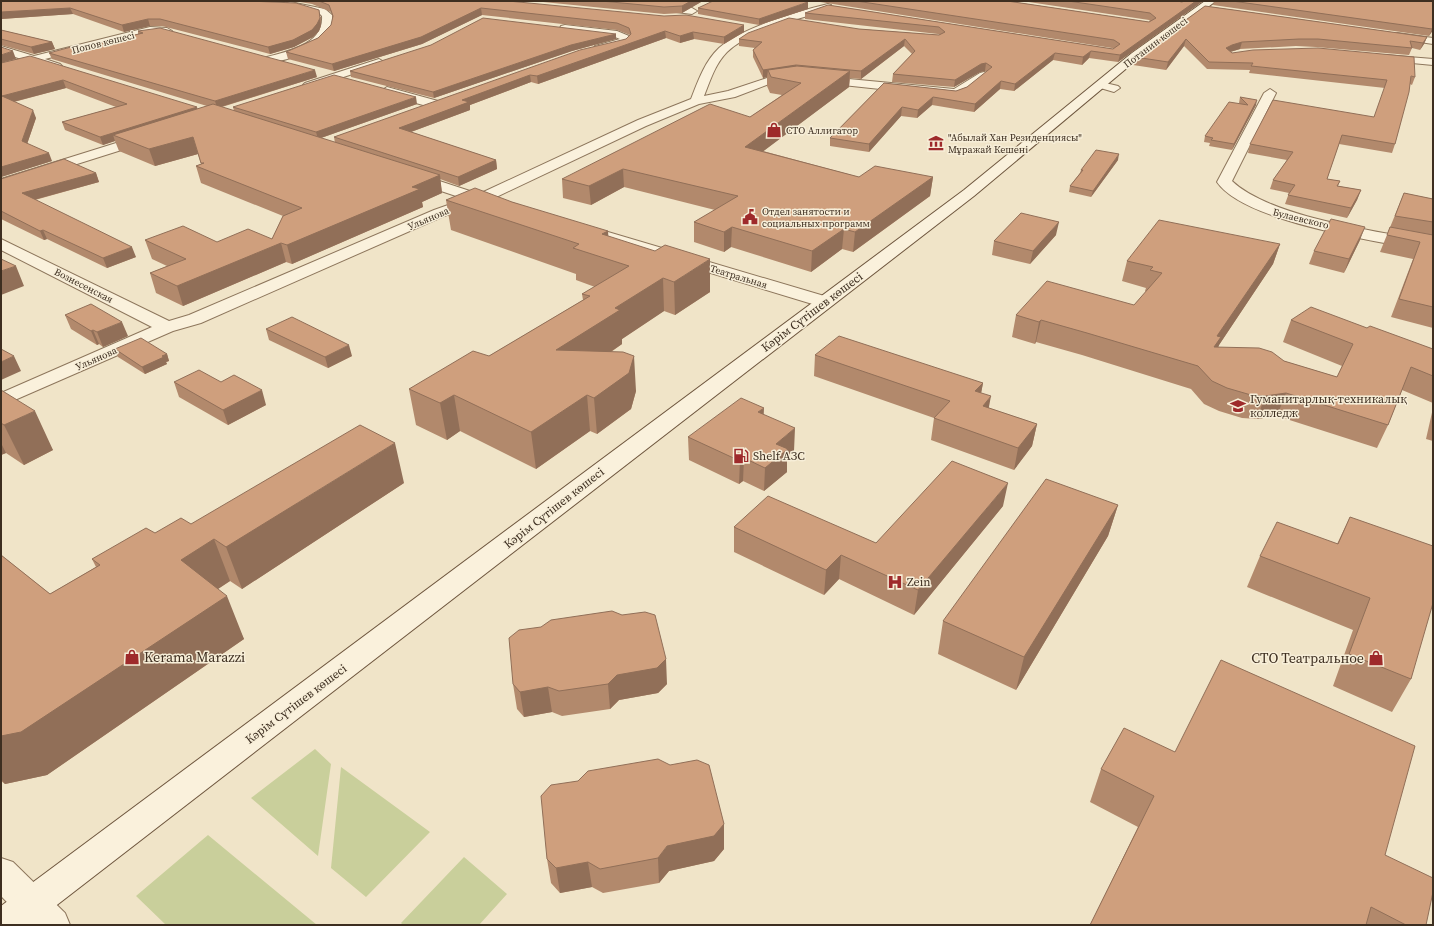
<svg xmlns="http://www.w3.org/2000/svg" width="1434" height="926" font-family="'Source Serif 4',serif">
	<style>
		.green { fill: #c9cf9b }
		.lines { fill: none; stroke-linecap: round; stroke-linejoin: round }
		.minor-casing { stroke: #8d765c; stroke-width: 2 }
		.tertiary-casing { stroke: #8d765c; stroke-width: 2 }
		.secondary-casing { stroke: #6f573f; stroke-width: 2 }
		.minor { fill: #faf1dc; fill-rule: evenodd }
		.tertiary { fill: #faf1dc; fill-rule: evenodd }
		.secondary { fill: #faf1dc; fill-rule: evenodd }
		.wall { fill: #b2896c }
		.shaded-wall { fill: #916f58 }
		.building { fill: #cf9f7d; stroke: #916f58 }
		.labels { text-anchor: middle; stroke-width: 3; stroke-linejoin: round; paint-order: stroke }
		.far-street-label { font-size: 10px; fill: #3d2e20; stroke: #f7eed8 }
		.far-poi-label { font-size: 10px; fill: #3d2e20; stroke: #f7eed8; text-anchor: start }
		.street-label { font-size: 12px; fill: #3d2e20; stroke: #f7eed8 }
		.poi-label { font-size: 12px; fill: #3d2e20; stroke: #f7eed8; text-anchor: start }
		.near-poi-label { font-size: 14px; fill: #3d2e20; stroke: #f7eed8; text-anchor: start }
	</style>
	<rect width="100%" height="100%" fill="#f0e4c8"/>
	<!-- green -->
	<path class="green" d="M315,749L331,764L318,856L251,798Z
		M341,767L430,832L366,897L331,868Z
		M208,835L317,925H166L136,896Z
		M464,857L507,894L479,925H403L401,923Z"/>
	<g class="lines">
		<defs>
			<path id="minor" d="M609,1H636L692,8L697,11L692,14L614,4Z
				M290,2L325,9L332,15C332,22 333,27 329,34C322,47 282,65 267,61L266,59L267,57C289,51 324,44 322,16L319,13L287,7V3Z
				M828,4L831,5V9C800,19 751,29 727,52C715,64 710,81 704,96L728,91L767,78L796,74L954,89L980,73L984,72L990,75L965,94L955,97L796,80L769,84L735,97L699,104L646,126L490,200L488,203L480,204L444,216L201,323L173,331L1,406V393L152,327L1,250V239L169,321L189,315L434,210L465,199L408,180L406,177L408,174H418L479,194L638,120L691,99C698,81 705,61 719,48C741,28 799,11 828,4Z
				M565,25L617,31L629,36L630,41L626,45L599,51L595,50L594,48L595,46L620,39L615,37L561,30L560,28L561,26Z
				M150,27L167,28L172,31L167,34L150,33L45,59L60,64L62,66L56,69L33,62L1,70V64L21,59L1,52V46L34,56Z
				M1397,33L1433,38V44L1393,38L1392,36Z
				M1384,55L1433,59V65L1380,60L1379,58L1380,56Z
				M379,59L384,62L383,64L313,87L309,88L303,85L305,83Z
				M1101,82L1118,86L1120,88L1114,92L1097,87L1095,85L1097,83Z
				M387,87L438,101L440,104L434,108L383,94L381,91Z
				M1270,89L1276,93L1232,181C1271,218 1379,231 1433,242V252C1383,242 1245,223 1217,182L1264,93Z
				M145,134L150,135L152,138L150,141L1,188V179Z
				M608,232L831,298L834,302L831,306L825,307L819,306L602,240L600,237L602,234Z"/>
			<path id="tertiary" d="M1,858L13,862L65,913L70,925H29L1,896Z"/>
			<path id="secondary" d="M1205,1H1216L1140,57L974,196L31,925H1V906L964,190L1132,53Z"/>
		</defs>
		<!-- minor casing -->
		<use href="#minor" class="minor-casing"/>
		<!-- tertiary casing -->
		<use href="#tertiary" class="tertiary-casing"/>
		<!-- secondary casing -->
		<use href="#secondary" class="secondary-casing"/>
		<!-- minor -->
		<use href="#minor" class="minor"/>
		<!-- tertiary -->
		<use href="#tertiary" class="tertiary"/>
		<!-- secondary -->
		<use href="#secondary" class="secondary"/>
	</g>
	<!-- wall -->
	<path class="wall" d="M1,1L321,17V25L319,31L313,37L294,47L270,54L162,26H150L124,32L73,14L1,19Z
		M294,1H508L744,32L724,44L694,39L680,43L666,38L538,84L531,82L470,105V110L411,132L496,160L497,169L459,186L440,179L442,193L422,202L423,207L292,264L286,262L183,306L156,293L150,273L167,266L152,259L145,240L217,242L272,239L283,216L201,183L196,166L201,164L198,154L155,166L119,151L115,141L103,145L65,130L62,122L116,107L66,88L14,102L36,118L27,144L52,161L1,177V63L197,109L207,106L52,59L49,53L76,49L138,34V31L317,77L222,107L234,111L233,107L417,104L321,138L335,143L334,137L626,39L630,35L617,30L482,15L422,44L334,71L288,59L286,52L318,38L331,25L333,18L331,12L312,4Z
		M533,1H711L701,2L682,13L664,14Z
		M814,1H1007L1149,22L1150,21L1149,20L1022,1H1177L1182,2L1183,1H1203L1118,62L1089,58L1082,65L1053,60L1014,91L1000,89L974,112L932,105L917,118L901,116L869,152L830,146V138L884,83L956,91L967,87L987,72L985,71L980,72L954,87L892,82L893,74L912,54L904,46L861,79L850,78L849,87L763,151L859,177H933L930,196L853,252L842,249L811,272L731,247L724,252L694,242V222L715,210L624,187L591,205L563,198L562,179L750,117L782,95L770,93L767,86V77L763,78L753,57V50L755,48L739,46V39L859,29L939,35H940L938,34L805,19V13L828,5L1113,49H1114L1112,48Z
		M1214,1H1433V30L1429,36L1213,5Z
		M1205,6L1427,37L1424,44L1420,50L1412,48L1409,55L1316,47L1296,46L1240,49L1230,52L1232,53L1415,77L1412,85L1410,84L1395,144L1392,153L1339,144L1327,179L1340,181L1338,186L1361,190L1357,200L1347,218L1285,204L1289,193L1270,189L1273,180L1287,160L1248,153L1250,144L1374,117L1385,88L1249,73L1250,70L1207,69L1184,46L1166,70L1133,65L1135,57Z
		M698,8L808,9L759,25L698,14Z
		M1,30L52,42L55,49L34,54L1,45Z
		M616,34V39L572,51L434,98L351,77L350,71Z
		M1240,97L1256,105L1232,150L1209,146L1210,143L1204,142L1205,136L1240,104L1239,103Z
		M1118,160L1091,197L1069,192L1070,186L1080,173L1081,170Z
		M96,173L99,182L35,200L136,257L107,268L47,239L44,240L1,219V179Z
		M1404,193L1433,199V328L1391,317L1413,259L1380,252Z
		M446,200L512,202L608,236L710,292L675,315L664,311L622,339V344L611,352L636,391L631,409L597,434L590,431L536,469L460,431L447,440L416,425L409,389L489,356L583,300L582,294L595,287L576,280V274L451,230Z
		M1056,235L1030,264L992,255L994,241Z
		M1360,240L1344,273L1309,264L1314,251Z
		M1280,244L1273,264L1219,345L1218,347L1284,361L1337,377L1342,366L1283,342L1291,320L1367,328L1433,349V403L1402,390L1388,425L1377,448L1277,416L1257,419L1242,418L1219,411L1204,404L1191,389L1082,355L1036,342L1035,344L1012,337L1016,315L1134,305L1146,292L1145,291L1146,288L1122,281L1127,261Z
		M65,315L128,336L103,347L99,344L97,345L71,329Z
		M266,329L352,356L328,368L269,340Z
		M115,349L167,354L169,361L166,362L167,364L145,374L118,357Z
		M815,355L983,383L981,393L989,408L1037,424L1032,446L1014,470L931,440L934,418L814,376Z
		M174,382L266,405L228,425L179,397Z
		M1,390L53,450L24,465L6,453L1,455Z
		M1433,408V441L1426,439Z
		M763,415L794,451L787,456V472L764,491L743,481L739,484L689,460L688,437Z
		M404,483L242,589L230,581L218,589L244,639L47,775L5,784L1,781V555L50,594L96,567L92,559L155,533L191,524Z
		M1118,505L1108,536L1016,690L938,654L943,621Z
		M1003,506L914,615L839,579L824,595L734,552V527L876,543Z
		M1350,517L1411,679L1392,712L1333,686L1353,630L1247,587L1260,556L1337,544Z
		M513,684H667L658,693L619,700L610,709L562,716L552,712L524,717L517,709Z
		M1101,769L1385,855L1426,925H1090L1138,827L1090,802Z
		M724,849L714,861L669,871L659,883L603,893L592,887L560,893L551,883L547,859Z"/>
	<!-- shaded-wall -->
	<path class="shaded-wall" d="M691,1H711L701,2L682,13V6Z
		M1196,1H1203L1118,62L1120,55Z
		M808,2V9L759,25V19Z
		M70,8L73,14L1,19V12Z
		M481,8L482,15L422,44L334,71L332,64Z
		M319,10L321,25L319,31L313,37L294,47L270,54L268,47Z
		M148,19L150,26L124,32L122,25Z
		M744,25V32L724,44V37Z
		M1433,27V30L1429,36L1432,29Z
		M665,31L666,38L538,84L537,76Z
		M693,32L694,39L680,43V36Z
		M616,34V39L572,51L434,98L433,92L571,45Z
		M1427,37L1424,44L1420,50L1423,43Z
		M905,39L904,46L861,79V71Z
		M1186,39L1184,46L1166,70L1168,62Z
		M52,42L55,49L34,54L31,47Z
		M1242,42L1240,49L1230,52L1226,48L1232,45Z
		M13,51L16,59L1,63V55Z
		M1091,51L1089,58L1082,65L1083,57Z
		M1055,53L1053,60L1014,91L1015,84Z
		M986,63L985,71L980,72L954,87L955,80L981,64Z
		M796,65V73L768,70L767,77L763,78V70Z
		M315,70L317,77L217,108L215,101Z
		M850,71L849,87L745,165V147Z
		M530,75L531,82L470,105V110L400,136L399,128L462,100Z
		M63,80L66,88L5,104L2,96Z
		M1001,81L1000,89L974,112L975,104Z
		M416,97L417,104L318,139L316,132Z
		M933,97L932,105L917,118L918,110Z
		M1257,100L1256,105L1232,150L1234,144Z
		M197,107L199,115L113,135L115,141L103,145L100,137Z
		M902,107L901,116L869,152V144Z
		M33,110L36,118L25,150L22,141Z
		M193,137L198,154L155,166L149,149Z
		M49,153L52,161L1,177V167Z
		M1119,154L1118,160L1091,197L1093,191Z
		M496,160L497,169L459,186L458,177Z
		M623,169L624,187L591,205L589,186Z
		M96,173L99,182L26,202L22,193Z
		M440,175L442,193L422,202L423,207L292,264L287,245L412,187Z
		M933,177L930,196L853,252L855,232Z
		M1361,190L1357,200L1347,218L1351,208Z
		M1059,222L1056,235L1030,264L1033,251Z
		M732,227L731,247L724,252V232Z
		M1365,227L1360,240L1344,273L1349,259Z
		M844,229L842,249L811,272L812,251Z
		M43,230L47,239L44,240L40,231Z
		M608,231L610,260L602,234Z
		M281,243L286,262L183,306L177,286Z
		M1280,244L1273,264L1219,345L1214,359L1211,356L1217,336Z
		M132,247L136,257L107,268L103,258Z
		M710,259V292L675,315L674,282Z
		M16,266L24,286L1,295V271Z
		M663,278L664,311L622,339V344L560,386L556,350L615,308Z
		M1041,320L1036,342L1035,344L1039,322Z
		M122,322L128,336L103,347L97,332Z
		M93,330L99,344L97,345L91,331Z
		M349,345L352,356L328,368L325,357Z
		M167,354L169,361L166,362L167,364L145,374L142,367Z
		M14,356L21,371L1,380V362Z
		M634,356L636,391L631,409L597,434L594,398Z
		M983,383L979,404L975,391Z
		M262,390L266,405L228,425L223,410Z
		M1286,393L1277,416L1257,419L1265,396Z
		M454,395L460,431L447,440L440,403Z
		M587,395L590,431L536,469L531,432Z
		M991,396L987,417L983,406Z
		M764,408L763,430L758,412Z
		M35,411L53,450L24,465L4,425Z
		M1037,424L1032,446L1014,470L1018,448Z
		M795,428L794,451L787,456V472L764,491L765,468L776,444Z
		M1,443L6,453L1,455Z
		M395,443L404,483L242,589L226,547Z
		M744,458L743,481L739,484L740,461Z
		M1008,483L1003,506L914,615L918,590Z
		M1118,505L1108,536L1016,690L1024,657Z
		M214,539L230,581L198,602L181,560Z
		M841,555L839,579L824,595L826,570Z
		M227,596L244,639L47,775L5,784L1,779V736Z
		M666,659L667,684L658,693L619,700L610,709L608,684L617,675Z
		M548,687L552,712L524,717L520,692Z
		M724,824V849L714,861L669,871L659,883L658,858L667,846Z
		M588,862L592,887L560,893L556,868Z"/>
	<!-- building -->
	<path class="building" d="M1,1H248L296,3L319,10L320,18L317,24L312,30L293,40L268,47L160,19H148L122,25L70,8L1,12Z
		M319,1H508L664,16L686,15L744,25L724,37L693,32L680,36L665,31L537,76L530,75L462,100L469,102L399,128L496,160L458,177L334,137L580,50L626,39L631,34L629,28L617,23L481,8L421,37L332,64L286,52L318,38L331,25L333,16L329,5Z
		M601,1H691L682,6L664,7Z
		M713,1H800L808,2L759,19L698,8Z
		M856,1H1007L1149,22L1156,18L1150,13L1068,1H1177L1182,2L1184,1H1196L1120,55L1091,51L1083,57L1055,53L1015,84L1001,81L975,104L933,97L918,110L902,107L869,144L830,138L884,83L956,91L967,87L992,67L986,63L981,64L955,80L893,74L915,51L905,39L861,71L796,65L763,70L753,50L762,42L739,39L748,33L789,18L859,29L939,35L945,32L939,27L805,13L828,5L1113,49L1120,44L1114,40Z
		M1232,1H1433V27L1432,29Z
		M1205,6L1427,37L1423,43L1410,41L1412,48L1318,39H1299L1242,42L1232,45L1226,48L1232,53L1253,50L1318,48L1414,57L1415,77L1411,76L1409,92L1395,144L1342,135L1327,179L1340,181L1337,186L1361,190L1351,208L1288,195L1295,185L1273,180L1293,152L1250,144L1273,100L1374,117L1387,80L1251,66L1253,63L1209,62L1186,39L1168,62L1135,57Z
		M483,18L616,34L571,45L433,92L350,71L431,45Z
		M160,28L315,70L215,101L49,53L71,47L76,49L143,33L138,31Z
		M1,30L52,42L31,47L1,39Z
		M1,47L13,51L1,55Z
		M30,56L197,107L100,137L62,122L127,104L63,80L2,96L33,110L22,141L49,153L1,167V63Z
		M797,66L850,71L745,147L859,177L875,166L933,177L855,232L844,229L812,251L732,227L724,232L694,222L738,196L623,169L589,186L562,179L710,104L750,117L801,83L771,77L768,70Z
		M334,75L416,97L316,132L233,107Z
		M1240,97L1257,100L1234,144L1211,140L1213,138L1205,136L1229,102L1248,105Z
		M213,104L440,175L412,187L420,189L287,245L281,243L177,286L150,273L186,259L145,240L183,226L217,242L248,229L272,239L283,216L302,208L196,166L204,163H201L193,137L149,149L113,135Z
		M1096,150L1119,154L1093,191L1070,186L1083,170H1081Z
		M64,159L96,173L22,193L132,247L103,258L43,230L40,231L1,211V179Z
		M475,188L512,202L608,231L602,234L655,251L665,245L710,259L674,282L663,278L615,308L620,310L556,350L623,352L634,356L629,373L594,398L587,395L531,432L454,395L440,403L409,389L473,351L489,356L590,296L582,294L629,266L573,248L579,244L446,200Z
		M1404,193L1433,199V222L1395,216Z
		M1021,213L1059,222L1033,251L994,241Z
		M1331,219L1365,227L1349,259L1314,251Z
		M1159,220L1280,244L1217,336L1221,337L1214,347L1259,348L1272,352L1284,361L1337,377L1353,344L1291,320L1311,307L1367,328L1370,326L1433,349V376L1411,367L1388,425L1286,393L1265,396L1251,395L1227,388L1212,381L1198,366L1087,333L1041,320L1039,322L1016,315L1047,281L1134,305L1162,273L1150,270L1153,267L1127,261Z
		M1390,227L1433,235V307L1399,299L1420,242L1387,235Z
		M1,259L16,266L1,271Z
		M91,304L122,322L97,332L93,330L91,331L65,315Z
		M292,317L349,345L325,357L266,329Z
		M839,336L983,383L975,391L991,396L983,406L1037,424L1018,448L934,418L950,401L815,355Z
		M141,338L167,354L162,356L164,357L142,367L115,349Z
		M1,349L14,356L1,362Z
		M199,370L221,382L234,375L262,390L223,410L174,382Z
		M1,390L35,411L4,425L1,423Z
		M741,398L764,408L758,412L795,428L776,444L788,449L765,468L744,458L740,461L688,437Z
		M360,425L395,443L226,547L214,539L181,560L227,596L21,732L1,736V555L50,594L100,565L92,559L146,528L155,533L181,518L191,524Z
		M952,461L1008,483L918,590L841,555L826,570L734,527L768,496L876,543Z
		M1046,479L1118,505L1024,657L943,621Z
		M1350,517L1433,546V603L1411,679L1349,654L1370,598L1260,556L1277,522L1338,544Z
		M612,611L622,615L645,612L655,615L666,659L657,668L617,675L608,684L559,691L548,687L520,692L513,684L509,638L519,630L541,627L551,620Z
		M1221,660L1415,746L1385,855L1433,878V892L1426,925H1406L1371,907L1366,925H1090L1154,796L1101,769L1124,728L1175,752Z
		M658,759L670,765L697,760L709,765L724,824L714,836L667,846L658,858L600,869L588,862L556,868L547,859L541,796L551,785L578,781L588,771Z"/>
	<!-- icons -->
	<defs>
		<symbol id="shop-bare" viewBox="-9 -9 18 18"><path d="M-5-2.5h2.3a2.7 3.5 0 0 1 5.4 0H5L5.5 6h-11ZM-1.5-2.5h3a1.5 2.3 0 0 0-3 0Z" fill="#9e2a2b" stroke="#f7eed8" stroke-width="2.5" paint-order="stroke"/></symbol>
		<symbol id="museum-bare" viewBox="-9 -9 18 18"><path d="M0-6L6-3V-2H-6V-3ZM-5-1h2V3h-2ZM-1-1h2V3h-2ZM3-1h2V3H3ZM-6 4H6V6H-6Z" fill="#9e2a2b" stroke="#f7eed8" stroke-width="2.5" paint-order="stroke"/></symbol>
		<symbol id="civic-bare" viewBox="-9 -9 18 18"><path d="M-.6-6.5H3V-4.5H.6V-3L4-1V1h2V6H-6V1h2V-1L-.6-3ZM-1.2 2.5V6h2.4V2.5Z" fill="#9e2a2b" stroke="#f7eed8" stroke-width="2.5" paint-order="stroke"/></symbol>
		<symbol id="university-bare" viewBox="-9 -9 18 18"><path d="M0-5L7-2L0 1L-7-2ZM-4 1L0 2.5L4 1V4Q0 6-4 4Z" fill="#9e2a2b" stroke="#f7eed8" stroke-width="2.5" paint-order="stroke"/></symbol>
		<symbol id="fuel-bare" viewBox="-9 -9 18 18"><path d="M-5.5-6h7V0h2V4h1.3V-2.5L3-4.5l.8-.8L6-3V5H2.5V1h-1V6h-7ZM-4.2-4.7v3.2H.2V-4.7Z" fill="#9e2a2b" stroke="#f7eed8" stroke-width="2.5" paint-order="stroke"/></symbol>
		<symbol id="hospital-bare" viewBox="-9 -9 18 18"><path d="M-5-5h3v3.5h4V-5h3V5h-3V1.5h-4V5h-3Z" fill="#9e2a2b" stroke="#f7eed8" stroke-width="2.5" paint-order="stroke"/></symbol>
	</defs>
	<g fill-rule="evenodd">
		<use href="#shop-bare" x="763" y="119" width="22" height="22"/>
		<use href="#museum-bare" x="925" y="132" width="22" height="22"/>
		<use href="#civic-bare" x="739" y="206" width="22" height="22"/>
		<use href="#university-bare" x="1227" y="395" width="22" height="22"/>
		<use href="#fuel-bare" x="730" y="445" width="22" height="22"/>
		<use href="#hospital-bare" x="884" y="571" width="22" height="22"/>
		<use href="#shop-bare" x="121" y="646" width="22" height="22"/>
		<use href="#shop-bare" x="1365" y="647" width="22" height="22"/>
	</g>
	<g class="labels">
		<!-- far-street labels -->
		<g class="far-street-label">
			<text transform="translate(103 42) rotate(-14)" y="4">Попов көшесі</text>
			<text transform="translate(1155 42) rotate(-37)" y="4">Потанин көшесі</text>
			<text transform="translate(428 218) rotate(-23)" y="4">Ульянова</text>
			<text transform="translate(1301 218) rotate(14)" y="4">Булаевского</text>
			<text transform="translate(739 276) rotate(17)" y="4">Театральная</text>
			<text transform="translate(84 285) rotate(27)" y="4">Вознесенская</text>
			<text transform="translate(96 358) rotate(-24)" y="4">Ульянова</text>
		</g>
		<!-- far-poi labels -->
		<g class="far-poi-label">
			<text x="786" y="134">СТО Аллигатор</text>
			<text x="948" y="141">"Абылай Хан Резиденциясы"<tspan x="948" dy="12">Мұражай Кешені</tspan></text>
			<text x="762" y="215">Отдел занятости и<tspan x="762" dy="12">социальных программ</tspan></text>
		</g>
		<!-- street labels -->
		<g class="street-label">
			<text transform="translate(812 312) rotate(-37)" y="4">Кәрім Сүтішев көшесі</text>
			<text transform="translate(554 508) rotate(-38)" y="4">Кәрім Сүтішев көшесі</text>
			<text transform="translate(296 704) rotate(-37)" y="4">Кәрім Сүтішев көшесі</text>
		</g>
		<!-- poi labels -->
		<g class="poi-label">
			<text x="1250" y="403">Гуманитарлық-техникалық<tspan x="1250" dy="14">колледж</tspan></text>
			<text x="753" y="460">Shelf АЗС</text>
			<text x="907" y="586">Zein</text>
		</g>
		<!-- near-poi labels -->
		<g class="near-poi-label">
			<text x="144" y="662">Kerama Marazzi</text>
			<text x="1364" y="663" text-anchor="end">СТО Театральное</text>
		</g>
	</g>
	<!-- border -->
	<rect width="1434" height="926" fill="none" stroke="#3d2e20" stroke-width="4"/>
</svg>
